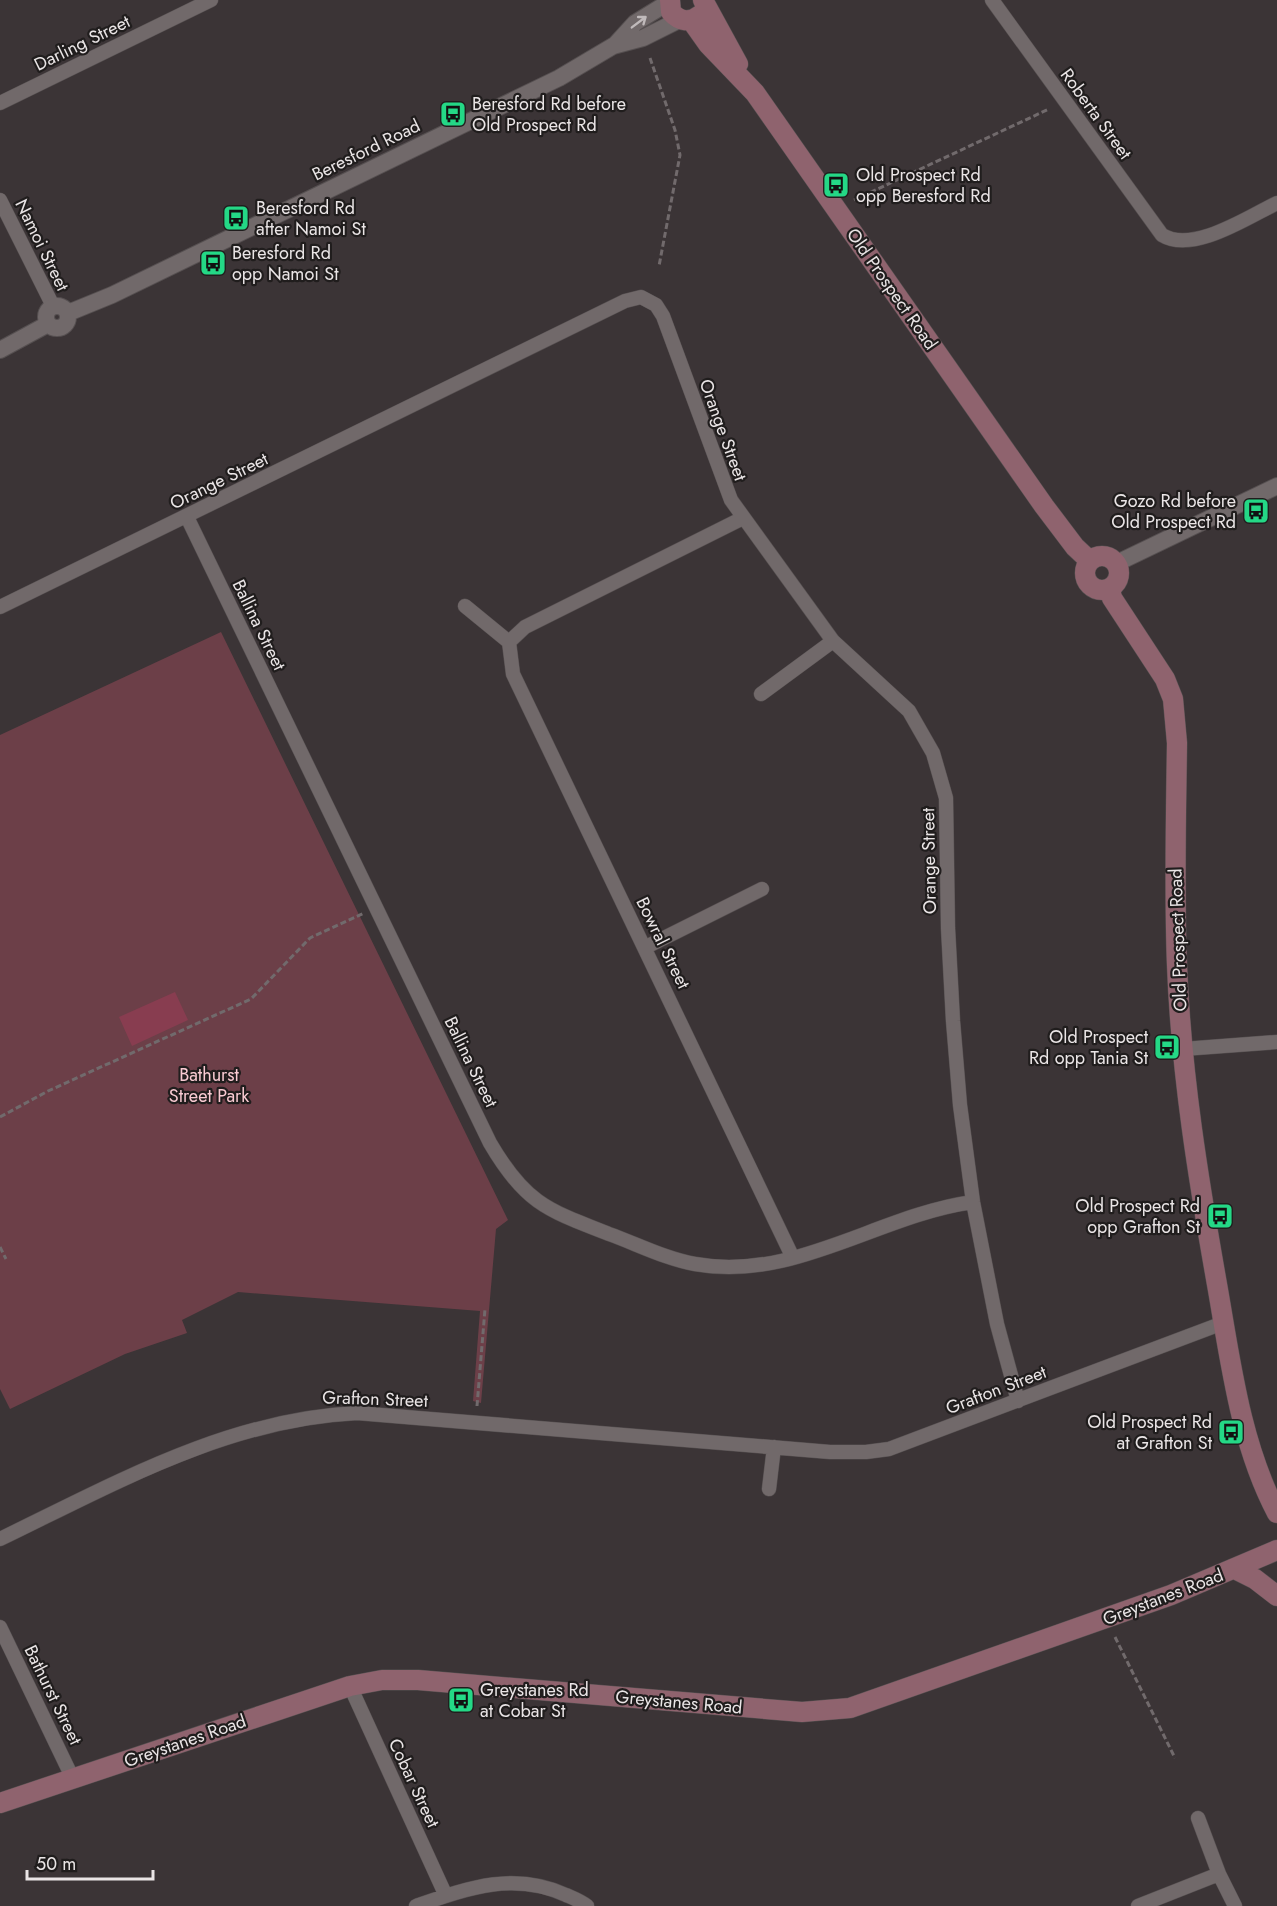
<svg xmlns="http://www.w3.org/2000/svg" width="1277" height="1906" font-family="Jost,sans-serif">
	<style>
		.green { fill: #6c3f48 }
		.building { fill: #883d50 }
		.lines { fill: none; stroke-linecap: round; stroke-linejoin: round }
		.minor-casing { stroke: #565051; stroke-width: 15 }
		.tertiary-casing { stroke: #565051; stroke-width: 18 }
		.secondary-casing { stroke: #565051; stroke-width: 21 }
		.path { stroke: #716a6c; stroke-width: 3; stroke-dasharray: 6 3; stroke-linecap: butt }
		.minor { stroke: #71696a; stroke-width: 14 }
		.tertiary { stroke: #71696a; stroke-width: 16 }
		.secondary { stroke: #8f636e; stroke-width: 20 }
		.oneway { stroke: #c0babb }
		.labels { text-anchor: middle; stroke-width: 4.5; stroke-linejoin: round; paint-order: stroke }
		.street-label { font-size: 18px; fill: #eae5e6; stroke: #201d1d }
		.poi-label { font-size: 18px; fill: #eae5e6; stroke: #201d1d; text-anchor: start }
		.park-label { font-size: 18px; fill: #facbd3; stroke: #201d1d }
	</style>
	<rect width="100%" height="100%" fill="#3b3436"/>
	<!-- green -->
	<path class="green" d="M221,632L508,1220L496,1229L481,1403L473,1401L480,1311L238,1292L182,1320L187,1333L125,1354L10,1409L0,1389V735Z"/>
	<!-- building -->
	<path class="building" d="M175,992L188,1020L132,1046L119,1017Z"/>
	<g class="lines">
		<defs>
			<path id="minor" d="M992,0L1162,235C1193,254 1248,217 1277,203
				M0,103L211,0
				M0,200L53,306
				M187,517L490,1143C525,1203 547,1210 609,1234C637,1244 666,1259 695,1264C794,1282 878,1215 973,1202
				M743,518L525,627L509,642L513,674L793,1258
				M465,606L509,642
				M0,607L625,301L641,297L656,305L663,316L731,500L833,641L909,711L933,753L946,798L948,928L953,1021L960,1105L973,1202L997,1324L1018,1401
				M761,694L833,641
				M646,947L762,889
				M1183,1049L1277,1042
				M769,1489L774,1447
				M0,1539C114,1484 228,1419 357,1413L830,1452H866L889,1449L1223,1323
				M0,1627L73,1779
				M350,1686L446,1896
				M1198,1818L1219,1874L1235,1906
				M416,1906C468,1888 514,1871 566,1895C573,1898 581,1901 587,1906
				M1138,1906L1219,1874"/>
			<path id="tertiary" d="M614,46L635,23L669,2
				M46 317a11 11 0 1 1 22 0a11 11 0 1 1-22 0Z
				M68,313L112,295L559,78L613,46L643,38L679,20
				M0,350L48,324
				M1117,563L1277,486"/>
			<path id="secondary" d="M670,0L671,12C680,22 690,23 700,15
				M703,0L738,64
				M691,20L708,44L755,93L1044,506L1075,547L1090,561
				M1085 573a17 17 0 1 1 34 0a17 17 0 1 1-34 0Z
				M1110,589L1112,598L1165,679L1173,699L1177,743C1176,817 1174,891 1177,965C1181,1074 1199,1183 1218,1290C1231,1365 1241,1445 1277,1513
				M1235,1569L1255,1579L1277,1596
				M0,1803L350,1686L382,1680H418L802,1712L850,1708L1171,1595L1277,1550"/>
		</defs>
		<!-- minor casing -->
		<use href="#minor" class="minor-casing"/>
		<!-- tertiary casing -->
		<use href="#tertiary" class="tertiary-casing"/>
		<!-- secondary casing -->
		<use href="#secondary" class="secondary-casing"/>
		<!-- path -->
		<path class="path" d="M650,58L675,130L680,155L659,266
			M854,200L1049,109
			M0,1117L48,1091L251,999L310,938L364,913
			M0,1247L6,1259
			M477,1406L485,1309
			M1115,1637L1175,1758"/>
		<!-- minor -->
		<use href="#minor" class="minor"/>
		<!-- tertiary -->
		<use href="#tertiary" class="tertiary"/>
		<!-- secondary -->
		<use href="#secondary" class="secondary"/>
	</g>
	<!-- one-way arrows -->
	<defs><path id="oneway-shaft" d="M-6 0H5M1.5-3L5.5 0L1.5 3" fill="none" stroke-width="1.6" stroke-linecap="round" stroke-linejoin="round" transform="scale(1.5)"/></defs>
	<use class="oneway" href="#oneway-shaft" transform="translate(639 22) rotate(-37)"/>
	<!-- icons -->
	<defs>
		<symbol id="bus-square" viewBox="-11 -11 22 22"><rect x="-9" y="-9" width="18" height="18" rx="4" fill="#24d886" stroke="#201d1d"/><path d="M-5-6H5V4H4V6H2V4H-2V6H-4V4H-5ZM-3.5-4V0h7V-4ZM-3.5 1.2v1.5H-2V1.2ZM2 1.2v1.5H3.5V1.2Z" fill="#111"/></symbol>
	</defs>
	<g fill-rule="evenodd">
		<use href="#bus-square" x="438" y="99" width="30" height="30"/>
		<use href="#bus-square" x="821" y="170" width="30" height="30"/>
		<use href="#bus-square" x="221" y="203" width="30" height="30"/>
		<use href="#bus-square" x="198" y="248" width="30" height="30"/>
		<use href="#bus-square" x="1241" y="496" width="30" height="30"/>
		<use href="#bus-square" x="1152" y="1032" width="30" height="30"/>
		<use href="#bus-square" x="1205" y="1201" width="30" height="30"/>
		<use href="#bus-square" x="1216" y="1417" width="30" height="30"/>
		<use href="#bus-square" x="446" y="1685" width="30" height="30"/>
	</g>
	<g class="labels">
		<!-- street labels -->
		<g class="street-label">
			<text transform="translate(82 43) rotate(-26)" y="6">Darling Street</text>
			<text transform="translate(1096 114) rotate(54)" y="6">Roberta Street</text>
			<text transform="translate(366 150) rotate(-26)" y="6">Beresford Road</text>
			<text transform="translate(42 245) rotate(64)" y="6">Namoi Street</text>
			<text transform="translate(892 289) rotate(55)" y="6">Old Prospect Road</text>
			<text transform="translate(723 430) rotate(70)" y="6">Orange Street</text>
			<text transform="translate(219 481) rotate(-26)" y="6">Orange Street</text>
			<text transform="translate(259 625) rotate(64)" y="6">Ballina Street</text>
			<text transform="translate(929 861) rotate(-91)" y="6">Orange Street</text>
			<text transform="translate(1178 940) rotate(-92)" y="6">Old Prospect Road</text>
			<text transform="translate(663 943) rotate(64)" y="6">Bowral Street</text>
			<text transform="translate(471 1062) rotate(64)" y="6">Ballina Street</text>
			<text transform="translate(996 1390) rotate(-21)" y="6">Grafton Street</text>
			<text transform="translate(375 1399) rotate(2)" y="6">Grafton Street</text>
			<text transform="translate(1163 1597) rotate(-21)" y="6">Greystanes Road</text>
			<text transform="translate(53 1695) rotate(64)" y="6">Bathurst Street</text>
			<text transform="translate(679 1702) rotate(5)" y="6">Greystanes Road</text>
			<text transform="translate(185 1741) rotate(-19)" y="6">Greystanes Road</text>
			<text transform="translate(414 1783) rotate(65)" y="6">Cobar Street</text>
		</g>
		<!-- poi labels -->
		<g class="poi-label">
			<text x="472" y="110">Beresford Rd before<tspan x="472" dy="21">Old Prospect Rd</tspan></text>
			<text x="856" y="181">Old Prospect Rd<tspan x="856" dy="21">opp Beresford Rd</tspan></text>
			<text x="256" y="214">Beresford Rd<tspan x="256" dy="21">after Namoi St</tspan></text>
			<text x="232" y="259">Beresford Rd<tspan x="232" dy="21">opp Namoi St</tspan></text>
			<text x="1236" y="507" text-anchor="end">Gozo Rd before<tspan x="1236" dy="21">Old Prospect Rd</tspan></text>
			<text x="1148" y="1043" text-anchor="end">Old Prospect<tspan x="1148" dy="21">Rd opp Tania St</tspan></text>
			<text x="1200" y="1212" text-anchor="end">Old Prospect Rd<tspan x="1200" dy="21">opp Grafton St</tspan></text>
			<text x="1212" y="1428" text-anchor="end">Old Prospect Rd<tspan x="1212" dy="21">at Grafton St</tspan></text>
			<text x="480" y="1696">Greystanes Rd<tspan x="480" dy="21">at Cobar St</tspan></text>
		</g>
		<!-- park labels -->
		<g class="park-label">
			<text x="209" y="1081">Bathurst<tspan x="209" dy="21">Street Park</tspan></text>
		</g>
	</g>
	<!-- scale -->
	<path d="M27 1870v9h126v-9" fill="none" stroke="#eae5e6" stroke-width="3"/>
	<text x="36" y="1870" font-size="18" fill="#eae5e6" stroke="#201d1d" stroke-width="4.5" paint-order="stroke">50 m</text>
</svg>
